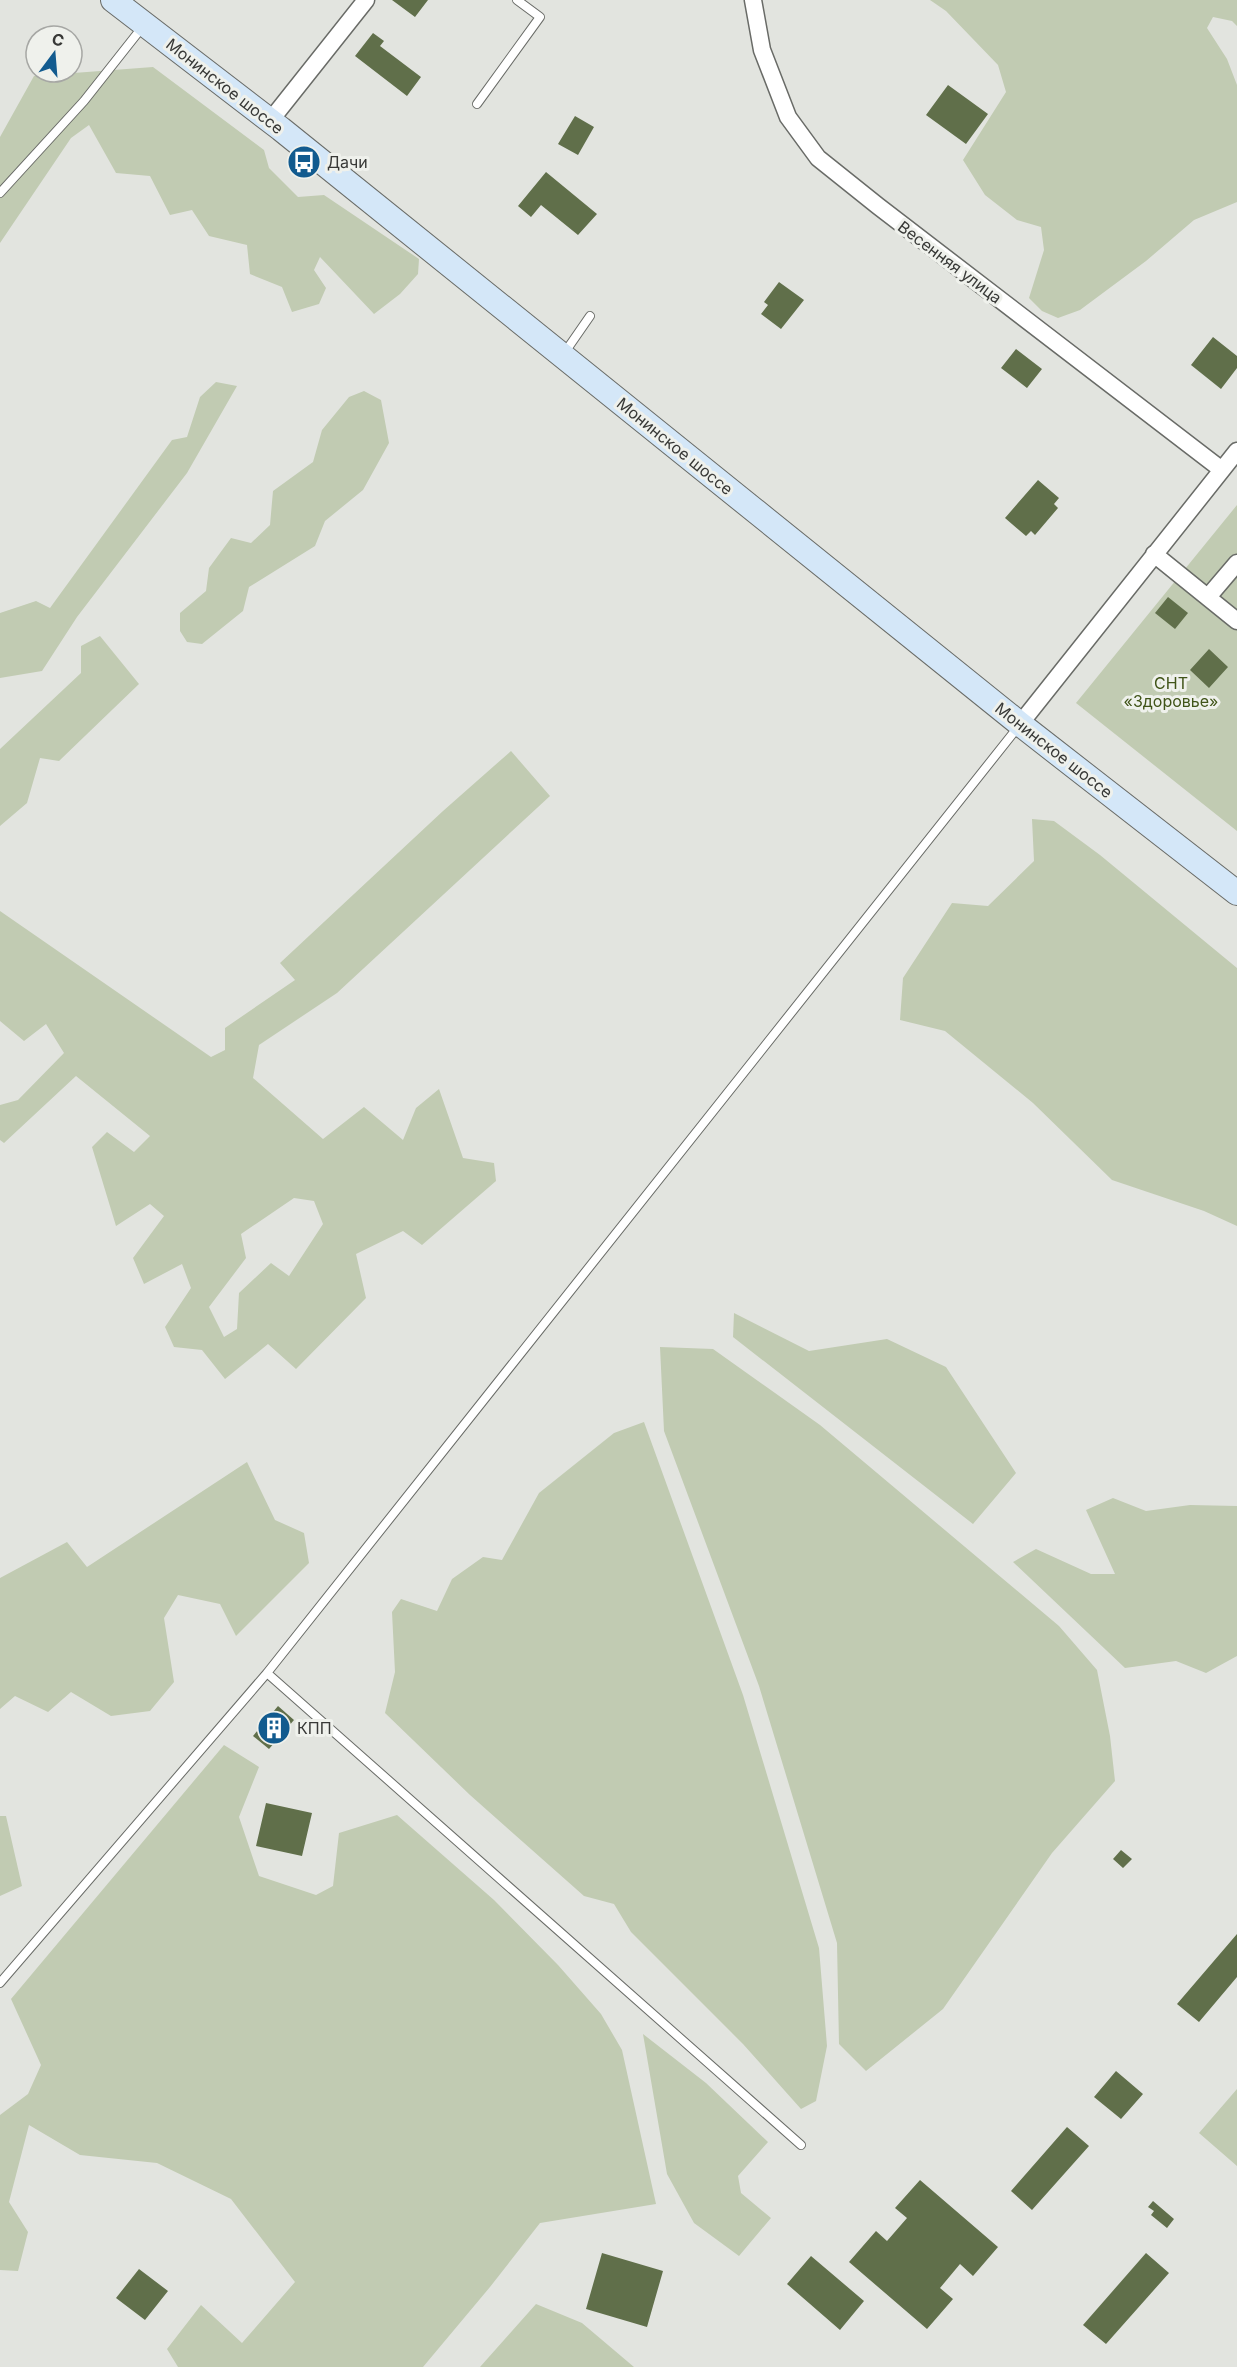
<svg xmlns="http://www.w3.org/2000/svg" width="1237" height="2367" font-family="Inter,sans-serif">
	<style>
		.green { fill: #c1cbb2; fill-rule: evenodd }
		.building { fill: #606f4a }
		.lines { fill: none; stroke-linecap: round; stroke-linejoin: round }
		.service-casing { stroke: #696b67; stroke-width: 10 }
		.minor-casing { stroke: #696b67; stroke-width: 19 }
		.secondary-casing { stroke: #696b67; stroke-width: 26 }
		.service { stroke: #fff; stroke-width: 8 }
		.minor { stroke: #fff; stroke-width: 16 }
		.secondary { stroke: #d4e7f8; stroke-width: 24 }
		.labels { text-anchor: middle; stroke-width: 6; stroke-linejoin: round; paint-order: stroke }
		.street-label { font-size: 16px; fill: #383937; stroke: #eff1ec }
		.poi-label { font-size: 16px; fill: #383937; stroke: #eff1ec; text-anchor: start }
		.park-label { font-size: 16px; fill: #405418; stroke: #eff1ec }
	</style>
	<rect width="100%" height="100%" fill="#e2e4df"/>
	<!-- green -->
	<path class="green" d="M930,0H1237V26L1232,21L1213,17L1207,28L1227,59L1237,85V202L1194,220L1146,261L1080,310L1058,318L1042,311L1029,298L1044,250L1041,227L1017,220L985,195L963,160L1006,92L998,65L946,11Z
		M153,67L264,150L269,168L298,197L324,195L419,259L418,274L400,294L374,314L320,257L314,270L326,288L319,304L292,312L282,287L250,274L247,245L209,236L192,210L170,215L150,176L116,173L89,125L71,138L0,243V137L34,76Z
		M216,382L237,386L187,473L77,617L42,671L0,678V613L36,601L50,608L172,440L187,437L200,397Z
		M364,391L381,400L389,443L363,490L325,521L315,546L249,587L243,611L202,644L187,642L180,631V613L206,591L209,568L231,538L251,543L270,525L273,491L313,462L322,430L349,397Z
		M1237,505V831L1076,703Z
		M100,636L139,684L59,761L40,758L27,803L0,826V749L81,673V646Z
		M511,751L550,796L337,993L259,1045L253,1078L323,1139L364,1107L403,1140L416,1108L439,1089L463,1158L494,1163L496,1181L422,1245L403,1231L356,1254L366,1298L296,1369L268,1344L225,1379L202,1350L174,1347L165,1327L191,1288L182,1264L144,1284L133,1258L164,1216L150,1204L116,1226L92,1147L107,1132L134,1152L150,1136L76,1076L4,1143L0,1140V1105L18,1100L64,1053L46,1024L24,1041L0,1021V911L211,1057L225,1050V1028L295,980L280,963L443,811ZM294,1198L314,1201L323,1224L289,1276L271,1263L239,1293L237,1329L224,1337L209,1307L246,1258L241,1234Z
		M1032,819L1054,821L1100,855L1237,968V1226L1204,1211L1112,1180L1033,1103L945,1031L900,1020L903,978L952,903L988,906L1034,861Z
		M734,1313L809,1351L887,1339L946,1367L1016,1473L973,1524L733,1337Z
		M660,1347L713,1349L820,1425L1059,1626L1097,1670L1110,1736L1115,1781L1052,1853L943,2009L866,2071L839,2044L837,1943L759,1686L664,1431Z
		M644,1422L743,1695L819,1948L827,2046L816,2101L801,2109L743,2044L631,1932L614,1904L584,1896L470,1795L385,1713L395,1672L392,1612L401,1599L437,1611L452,1579L483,1557L502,1560L539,1493L614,1433Z
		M247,1462L275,1520L304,1533L309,1563L236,1636L220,1604L178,1595L164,1618L174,1682L150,1711L111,1716L71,1692L48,1712L15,1696L0,1709V1578L67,1542L87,1567Z
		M1113,1498L1146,1511L1190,1505L1237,1506V1656L1206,1673L1176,1661L1125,1668L1013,1562L1036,1549L1091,1574H1115L1086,1510Z
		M224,1745L259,1767L239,1817L259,1876L316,1895L333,1886L339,1833L397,1815L494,1900L558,1965L601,2014L622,2050L656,2204L540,2223L490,2287L423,2367H178L167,2349L201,2305L242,2343L295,2282L231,2199L157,2163L80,2155L29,2125L9,2202L28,2232L18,2271L0,2270V2115L28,2094L41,2065L11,1999Z
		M0,1816H6L22,1886L0,1896Z
		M643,2034L706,2083L768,2142L738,2176L741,2193L771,2218L739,2256L694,2223L667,2174Z
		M1237,2089V2166L1199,2133Z
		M536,2304L582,2323L634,2367H480Z"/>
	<!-- building -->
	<path class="building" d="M392,0H428L415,17Z
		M373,33L384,41L380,46L421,77L407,96L355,56Z
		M948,85L988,114L966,144L926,115Z
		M575,116L594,127L578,155L558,144Z
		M546,172L597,214L578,235L541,205L531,217L518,206Z
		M779,282L804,300L781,329L761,314L768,305L764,302Z
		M1213,337L1237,356V368L1221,389L1191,365Z
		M1016,349L1042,369L1027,388L1001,368Z
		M1038,480L1059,498L1054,504L1058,508L1035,535L1031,531L1026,536L1005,518Z
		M1168,597L1188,613L1175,629L1155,613Z
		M1209,649L1228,667L1209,688L1190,670Z
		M278,1706L294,1720L269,1749L253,1736Z
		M266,1803L312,1813L302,1856L256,1846Z
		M1121,1850L1132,1859L1123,1868L1113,1859Z
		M1237,1934V1977L1199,2022L1177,2004Z
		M1116,2071L1143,2094L1121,2119L1094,2097Z
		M1067,2127L1089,2146L1032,2210L1011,2191Z
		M920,2180L998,2247L973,2276L960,2264L940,2288L953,2299L927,2329L849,2262L876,2231L887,2241L907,2218L895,2208Z
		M1153,2201L1174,2219L1167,2228L1151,2215L1154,2211L1148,2207Z
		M602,2253L663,2271L647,2327L586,2309Z
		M1146,2253L1169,2273L1106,2344L1083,2325Z
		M811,2256L864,2301L840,2330L787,2284Z
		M139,2269L168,2291L145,2320L116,2298Z"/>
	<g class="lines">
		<defs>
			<path id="service" d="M477,104L540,17L517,0
				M0,193L84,101L144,25
				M563,355L590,316
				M267,1673L801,2145
				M0,1983L267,1673L1018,727"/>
			<path id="minor" d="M753,0L762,50L788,117L818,158L878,206L1222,470
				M270,121L366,0
				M1154,554L1237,621
				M1208,597L1237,563
				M1020,724L1237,451"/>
			<path id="secondary" d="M113,0L281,129L1020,724L1237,893"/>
		</defs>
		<!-- service casing -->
		<use href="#service" class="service-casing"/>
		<!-- minor casing -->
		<use href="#minor" class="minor-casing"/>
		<!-- secondary casing -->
		<use href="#secondary" class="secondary-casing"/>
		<!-- service -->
		<use href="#service" class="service"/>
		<!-- minor -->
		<use href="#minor" class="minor"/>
		<!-- secondary -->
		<use href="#secondary" class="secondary"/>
	</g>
	<!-- icons -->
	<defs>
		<symbol id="bus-disc" viewBox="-11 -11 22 22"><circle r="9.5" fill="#125b8f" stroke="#eff1ec"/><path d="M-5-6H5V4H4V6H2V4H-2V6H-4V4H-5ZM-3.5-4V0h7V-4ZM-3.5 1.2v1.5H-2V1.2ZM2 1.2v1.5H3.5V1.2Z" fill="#fff"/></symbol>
		<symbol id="building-disc" viewBox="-11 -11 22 22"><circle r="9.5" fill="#125b8f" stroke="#eff1ec"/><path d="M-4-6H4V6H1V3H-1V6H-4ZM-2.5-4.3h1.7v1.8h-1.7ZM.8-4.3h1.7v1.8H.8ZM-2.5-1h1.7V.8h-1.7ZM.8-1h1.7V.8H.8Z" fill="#fff"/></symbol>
	</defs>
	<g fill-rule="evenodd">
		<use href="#bus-disc" x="285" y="143" width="38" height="38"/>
		<use href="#building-disc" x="255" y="1709" width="38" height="38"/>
	</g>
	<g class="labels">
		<!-- street labels -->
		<g class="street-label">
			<text transform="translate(225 86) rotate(38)" y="6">Монинское шоссе</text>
			<text transform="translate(950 262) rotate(37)" y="6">Весенняя улица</text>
			<text transform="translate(675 446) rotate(39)" y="6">Монинское шоссе</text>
			<text transform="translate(1054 750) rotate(38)" y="6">Монинское шоссе</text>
		</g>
		<!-- poi labels -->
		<g class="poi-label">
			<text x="327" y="168">Дачи</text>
			<text x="297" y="1734">КПП</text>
		</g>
		<!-- park labels -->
		<g class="park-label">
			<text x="1171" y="689">СНТ<tspan x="1171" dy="18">«Здоровье»</tspan></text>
		</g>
	</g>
	<!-- north arrow -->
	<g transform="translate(54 54) rotate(16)"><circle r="28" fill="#eff1ec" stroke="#a6a7a4" stroke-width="1.5"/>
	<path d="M0-4.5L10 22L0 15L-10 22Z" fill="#125b8f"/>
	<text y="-9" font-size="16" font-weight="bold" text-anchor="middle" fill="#383937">С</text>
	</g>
</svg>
